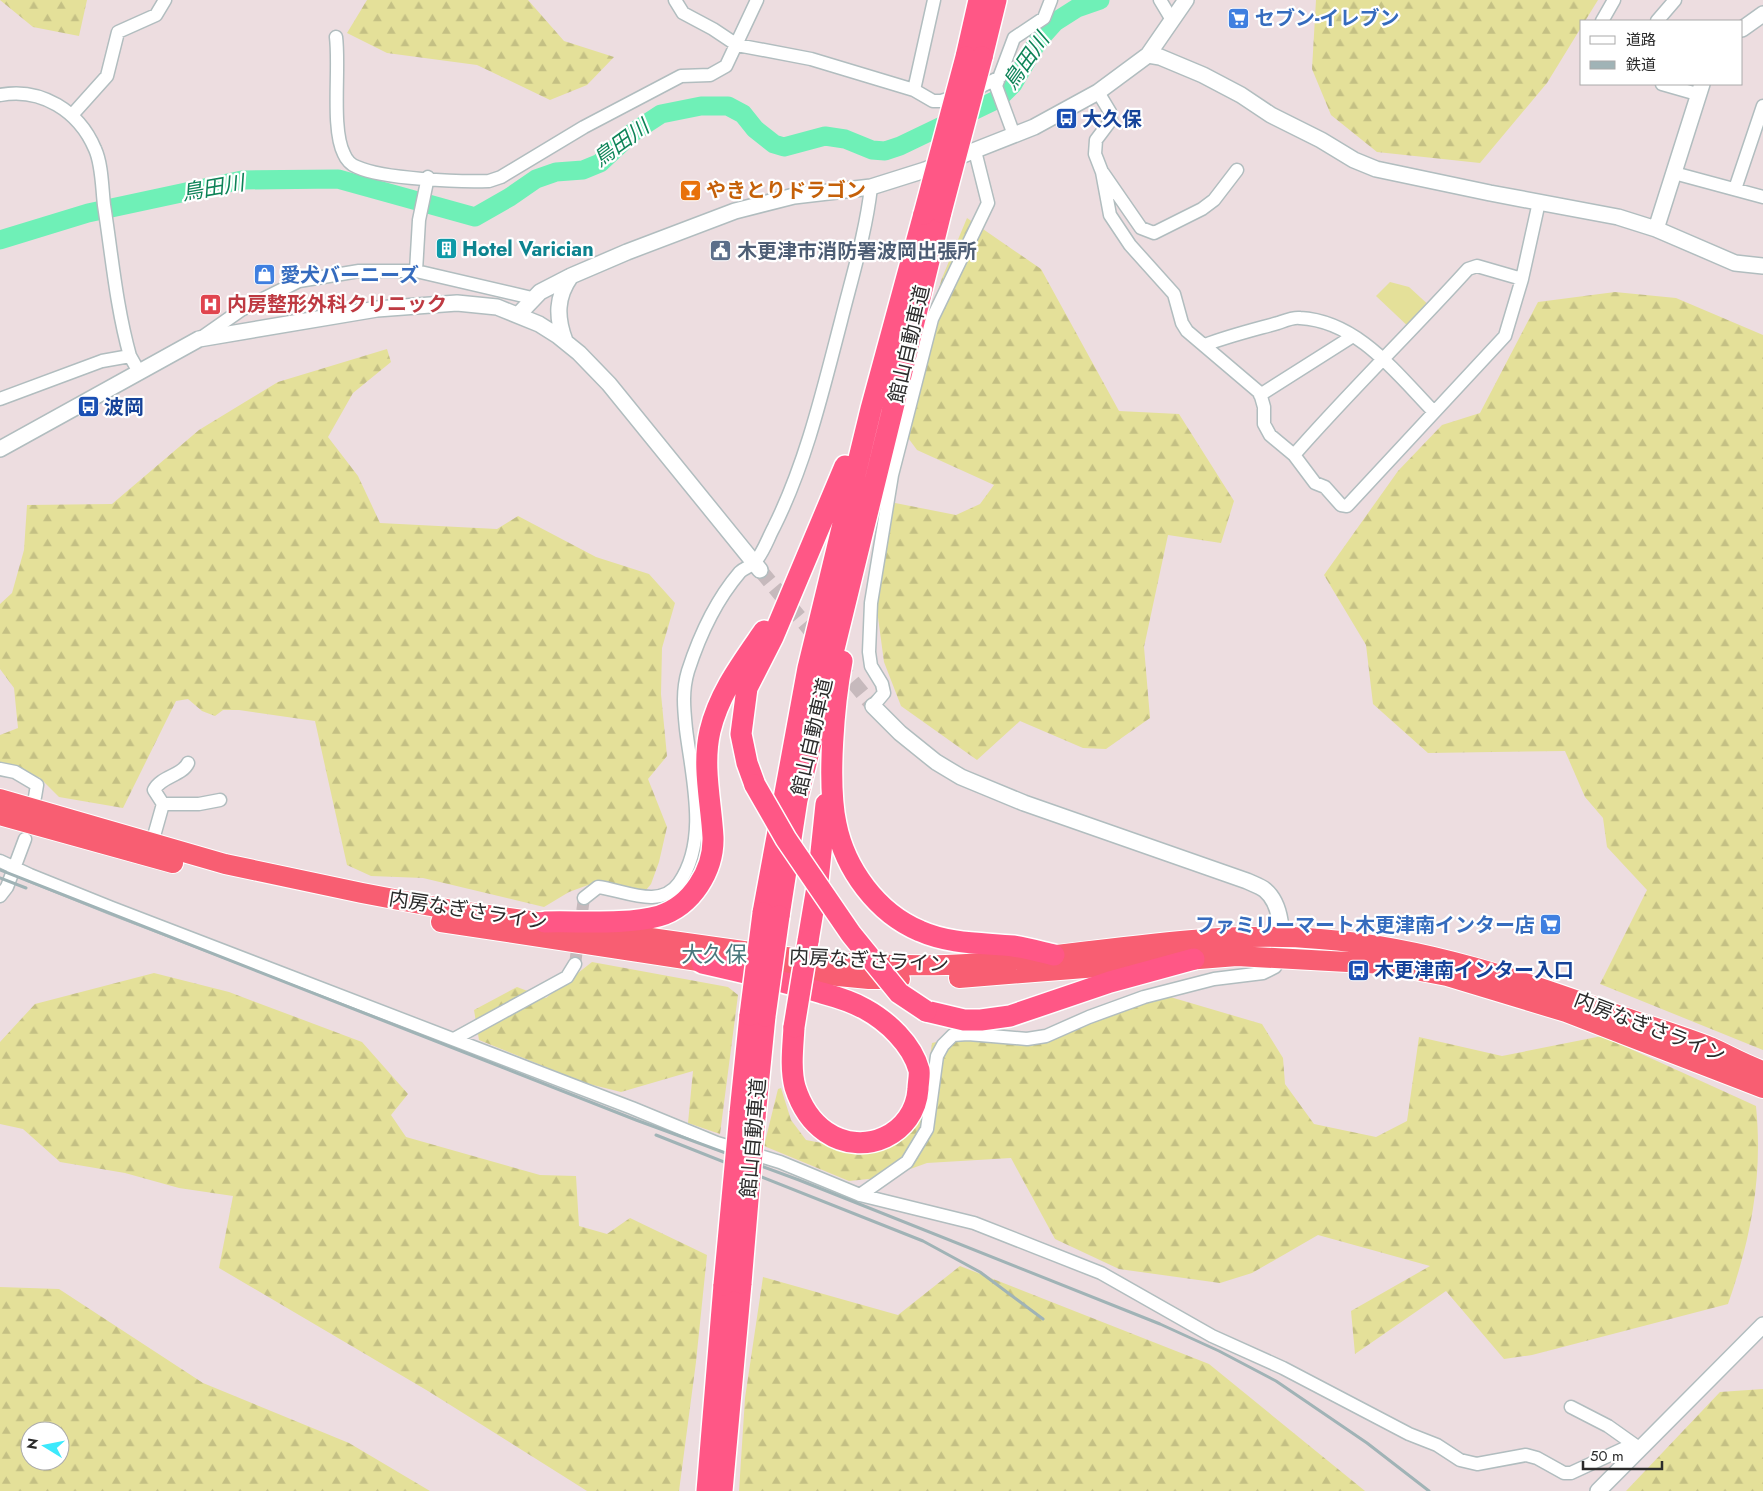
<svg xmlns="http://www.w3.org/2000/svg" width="1763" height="1491" font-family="Jost,'Noto Sans JP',sans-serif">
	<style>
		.grass { fill: #e4e099 }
		.forest { fill: url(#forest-firs); fill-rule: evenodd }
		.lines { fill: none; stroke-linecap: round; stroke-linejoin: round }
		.river { stroke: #6ff0b7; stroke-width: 19 }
		.minor-tunnel { stroke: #c6b9bc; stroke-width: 12; stroke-dasharray: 12 6; stroke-linecap: butt }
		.tertiary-tunnel { stroke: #c6b9bc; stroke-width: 15; stroke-dasharray: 15 8; stroke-linecap: butt }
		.minor-casing { stroke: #b1bdbf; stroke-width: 15 }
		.tertiary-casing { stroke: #b1bdbf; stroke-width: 18 }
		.trunk-casing { stroke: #fff; stroke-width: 22 }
		.motorway-casing { stroke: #fff; stroke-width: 24 }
		.minor { stroke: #fff; stroke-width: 12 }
		.tertiary { stroke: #fff; stroke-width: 15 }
		.trunk { stroke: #f85e72; stroke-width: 20 }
		.motorway { stroke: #ff5786; stroke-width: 21 }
		.rail { stroke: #a0b3b6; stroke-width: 3 }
		.motorway-bridge-casing { stroke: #fff; stroke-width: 24; stroke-linecap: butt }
		.motorway-bridge { stroke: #ff5786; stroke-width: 21 }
		.labels { text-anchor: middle; stroke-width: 4.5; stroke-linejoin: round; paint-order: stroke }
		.shop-label { font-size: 20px; font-weight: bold; fill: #366cbe; stroke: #fff; text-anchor: start }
		.transit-label { font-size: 20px; font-weight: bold; fill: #164399; stroke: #fff; text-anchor: start }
		.food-label { font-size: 20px; font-weight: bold; fill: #c56008; stroke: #fff; text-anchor: start }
		.culture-label { font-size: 20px; font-weight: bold; fill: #0d838f; stroke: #fff; text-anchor: start }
		.service-label { font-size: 20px; font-weight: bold; fill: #4e5e75; stroke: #fff; text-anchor: start }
		.health-label { font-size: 20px; font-weight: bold; fill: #be3a42; stroke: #fff; text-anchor: start }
		.street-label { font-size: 20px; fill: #2b2b2b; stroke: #fff }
		.water-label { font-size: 21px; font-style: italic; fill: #0d8357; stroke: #fff }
		.quarter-label { font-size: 22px; fill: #4b787d; stroke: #fff }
	</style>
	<defs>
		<pattern id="forest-firs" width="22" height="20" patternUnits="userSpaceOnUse" patternTransform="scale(1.25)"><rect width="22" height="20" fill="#e4e099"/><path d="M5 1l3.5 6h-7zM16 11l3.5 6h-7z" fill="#c4c084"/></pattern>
	</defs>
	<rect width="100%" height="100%" fill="#eddde0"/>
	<!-- grass -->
	<path class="grass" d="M1390,282L1409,287L1432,308L1412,330L1376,296Z"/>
	<!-- forest -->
	<path class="forest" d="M0,0H87L79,36L33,27Z
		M367,0H528L564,41L614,57L587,85L550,100L477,65L387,53L347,33Z
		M1316,0H1598L1585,21H1582V26L1547,83L1480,163L1377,152L1331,115L1312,69Z
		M967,218L1041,269L1119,411L1179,414L1234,501L1221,543L1168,535L1144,647L1150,718L1106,749L1083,748L1020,721L977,760L901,706L884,662L873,580L880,500L956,515L980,504L994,485L917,450L897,423L942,278Z
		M1615,292L1676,298L1763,335V1050L1600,984L1647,890L1607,847L1603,818L1585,797L1565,751L1428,753L1373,704L1366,645L1324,575L1398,471L1442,425L1480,413L1538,302Z
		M387,349L391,362L353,393L328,437L358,476L380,523L497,529L518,516L596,557L649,574L675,603L662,648L661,694L667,756L648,779L667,827L659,862L651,884L636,902L588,885L569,892L544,907L423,878L371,876L347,865L315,721L239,710H223L215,716L202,711L188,699L176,701L123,808L59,797L39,777L0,773V735L18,728L14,688L0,669V604L12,593L24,550L27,505L112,504L199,430L278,382Z
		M592,962L728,987L738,995L720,1134L688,1123L693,1071L621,1092L585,1083L479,1040L474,1010L517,987L546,998Z
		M154,973L229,992L362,1042L408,1094L391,1115L406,1137L540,1175L576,1176L579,1226L607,1234L630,1218L707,1255L696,1362L679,1491H587L428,1391L219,1268L233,1196L179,1188L125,1173L60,1162L23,1129L0,1124V1042L35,1004Z
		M1160,994L1262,1024L1283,1058L1285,1084L1314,1124L1376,1137L1407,1121L1419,1037L1502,1056L1602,1036L1756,1106C1763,1177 1751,1238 1728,1304L1532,1355L1504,1359L1446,1291L1355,1354L1351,1311L1430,1266L1318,1235L1252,1273L1220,1283L1119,1269L1055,1239L1011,1158L927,1163L888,1177L849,1181L764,1146L778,1089L781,1088L791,1120L806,1140L875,1153L909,1133L927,1078L932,1043L953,1038L1014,1044Z
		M960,1266L1209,1364L1365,1491H739L745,1398L763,1277L898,1315Z
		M0,1287L59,1289L203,1383L349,1443L430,1491H0ZM30,1431H60V1461H30Z
		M1763,1389V1491H1626L1720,1392Z"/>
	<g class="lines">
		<!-- river -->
		<path class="river" d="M0,240L88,213L242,180L338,179L475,217L510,197L536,179L556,172L583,170L600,163L632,133L661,114L701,106H728L743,114L755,129L774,144L784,147L825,136L845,139L872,150L885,151L900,146L998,99L1013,84L1038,41L1055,22L1077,8L1100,0"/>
		<!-- minor-tunnel -->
		<path class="minor-tunnel" d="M575,964L584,898"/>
		<!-- tertiary-tunnel -->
		<path class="tertiary-tunnel" d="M760,570L820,642
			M838,664L873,706"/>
		<defs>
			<path id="minor" d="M675,0L683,13L713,29L737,45L811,59L914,90L933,101H941L968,93L1000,77
				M1160,0L1172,20
				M1602,21L1614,0
				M1657,21L1675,0
				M336,37C340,68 331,129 344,154C346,159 351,165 357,167C383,179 459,182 489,181L501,177L584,127L681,76L710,75L726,66L757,0
				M1662,84L1697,94
				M914,90L934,0
				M1098,92L1110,112L1111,120L1096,140L1095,154L1102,172L1110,215L1130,245L1174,294L1182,323L1187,331L1260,393L1264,407V424L1270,435L1294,455L1315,483L1325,487L1341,505L1347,506L1505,336L1522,279L1539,202
				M0,95C41,87 79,111 95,149C102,164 102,188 104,205C112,256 116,306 130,356
				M72,115L107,76L118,32L156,15L165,0
				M1014,135L996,86L1014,38L1044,18L1051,0
				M1103,173L1141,228L1154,233L1202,209L1214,200L1237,170
				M1674,173L1763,197
				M428,177L419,220L416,271L532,298
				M1735,189L1763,106
				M201,338L241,310L299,281L359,271H416
				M1205,345C1228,336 1253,330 1278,323C1284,321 1293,317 1300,318C1358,321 1397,374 1434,412
				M1260,395L1353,336
				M0,399L102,361L130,356L139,372
				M1294,455C1350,391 1411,332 1468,269L1477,266L1522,279
				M873,706L884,693L882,684L871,666L869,652L871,603L892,475L932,319L988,203L975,151
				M0,769L15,772L37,785L35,797
				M163,804H199L220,800
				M152,843L163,804L154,790C161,776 182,776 188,763
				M0,861L30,875L112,908L632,1108L717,1143L780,1162L860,1195L974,1223L1101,1273L1212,1336L1283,1368L1409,1434L1437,1445L1460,1460L1477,1464L1526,1455L1537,1458L1564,1473H1571L1625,1448L1629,1447L1638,1452
				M0,896L7,887L25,839
				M584,898L598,887C624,890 660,910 679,883C709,840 692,778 686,729C684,709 682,691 688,671C699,637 716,600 740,572C744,568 750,567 754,563C763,554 768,538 774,527C806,463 823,390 841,321C852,277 866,232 871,187
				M454,1039L567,977L575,964
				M860,1195L907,1162L927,1129L937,1056L943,1045L953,1035L968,1034L1027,1039L1046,1036L1089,1017L1144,997L1214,979L1263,973L1275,967L1281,957
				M1571,1407L1608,1426L1639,1448"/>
			<path id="tertiary" d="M1742,29L1763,14
				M1148,55L1160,57L1203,75L1241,95L1271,115L1321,140L1354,160L1376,169L1490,193L1618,217L1656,229L1735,263L1763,266
				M1656,229L1702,84
				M519,314L540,292L571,276L627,252L735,211L794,196L871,187L925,170L1034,127L1098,92L1148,55L1186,0
				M565,341C556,317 556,297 571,276
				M0,449L199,339L377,309L457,303L497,307L539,324L558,336L579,353L609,384L760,570
				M873,706L900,733L936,762L961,777L1024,803L1247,881C1253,884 1260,886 1265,890C1283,905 1282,936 1281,957
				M1598,1491L1763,1325"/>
			<path id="trunk" d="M0,799L225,864L362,893L452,910L822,962C871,964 919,967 967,964C1084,956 1202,929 1320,939C1426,947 1524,981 1623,1017C1652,1027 1682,1036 1710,1047C1728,1055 1745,1065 1763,1071
				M0,815L173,863
				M441,922L718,964
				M755,968L869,979H900
				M959,978L1237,956L1384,964L1447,976L1566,1012L1763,1088"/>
			<path id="motorway" d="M966,57L979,0
				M982,57L996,0
				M842,661C834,703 827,782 836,824C845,869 877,913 920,931C949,944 982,943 1013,946C1027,948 1041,952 1054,955
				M755,785L747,763L741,734L747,688L773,637L845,466
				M763,913L808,668L871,409L924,214
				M779,916L797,800L941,212
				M545,922C579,921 627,925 659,916C692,906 714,870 713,837C711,801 702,766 710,731C719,693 742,663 764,631
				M808,941L818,881L826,804
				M702,963C742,972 782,981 822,993C837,997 851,1001 865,1009C887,1021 912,1044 919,1070C920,1075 918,1083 918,1089C915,1134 864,1158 826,1132C810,1121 801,1106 795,1087C790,1068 793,1046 794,1027
				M926,1011L964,1020H981L1010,1016L1110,982L1194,959
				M740,1113L750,1015
				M755,1117L765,1016
				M707,1491L724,1285
				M722,1491L741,1283"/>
		</defs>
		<!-- minor casing -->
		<use href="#minor" class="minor-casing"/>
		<!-- tertiary casing -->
		<use href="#tertiary" class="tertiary-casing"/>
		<!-- trunk casing -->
		<use href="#trunk" class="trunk-casing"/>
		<!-- motorway casing -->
		<use href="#motorway" class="motorway-casing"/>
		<!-- minor -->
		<use href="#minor" class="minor"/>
		<!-- tertiary -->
		<use href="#tertiary" class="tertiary"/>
		<!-- trunk -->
		<use href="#trunk" class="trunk"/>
		<!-- motorway -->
		<use href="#motorway" class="motorway"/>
		<!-- rail -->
		<path class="rail" d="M0,870L636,1120L799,1180L1160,1324L1219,1351L1276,1381L1367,1443L1429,1491
			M0,878L26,888
			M656,1135L923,1241L980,1272L1043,1319"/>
		<defs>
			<path id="motorway-bridge" d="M941,212L982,57
				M924,214L966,57
				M755,785L786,839L851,934L899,993L926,1011
				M750,1015L763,913
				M765,1016L779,916
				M794,1027L808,941
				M741,1283L755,1117
				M724,1285L740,1113"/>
		</defs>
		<!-- motorway-bridge casing -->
		<use href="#motorway-bridge" class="motorway-bridge-casing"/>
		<!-- motorway-bridge -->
		<use href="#motorway-bridge" class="motorway-bridge"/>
	</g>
	<!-- icons -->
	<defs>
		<symbol id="supermarket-square" viewBox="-11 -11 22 22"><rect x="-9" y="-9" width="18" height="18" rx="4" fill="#3f7fe0" stroke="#fff"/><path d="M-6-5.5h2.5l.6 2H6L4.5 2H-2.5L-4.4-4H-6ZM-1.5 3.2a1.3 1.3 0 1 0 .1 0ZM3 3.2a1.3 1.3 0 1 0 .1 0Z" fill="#fff"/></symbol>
		<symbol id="bus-square" viewBox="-11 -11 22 22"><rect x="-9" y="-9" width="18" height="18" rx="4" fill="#1a4fb4" stroke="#fff"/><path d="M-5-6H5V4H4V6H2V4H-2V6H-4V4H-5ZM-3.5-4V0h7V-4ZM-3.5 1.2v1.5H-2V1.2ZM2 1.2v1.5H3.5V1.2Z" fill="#fff"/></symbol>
		<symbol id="bar-square" viewBox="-11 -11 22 22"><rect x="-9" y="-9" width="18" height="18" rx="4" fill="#e8710a" stroke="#fff"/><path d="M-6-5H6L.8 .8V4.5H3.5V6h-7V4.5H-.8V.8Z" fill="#fff"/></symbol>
		<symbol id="building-square" viewBox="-11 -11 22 22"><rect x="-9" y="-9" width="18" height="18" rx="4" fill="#0f9aa8" stroke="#fff"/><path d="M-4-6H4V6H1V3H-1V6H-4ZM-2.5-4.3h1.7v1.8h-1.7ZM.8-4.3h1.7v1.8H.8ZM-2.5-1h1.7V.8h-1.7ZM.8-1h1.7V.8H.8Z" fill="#fff"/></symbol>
		<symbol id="civic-square" viewBox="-11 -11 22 22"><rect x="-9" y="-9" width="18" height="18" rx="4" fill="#5c6f8a" stroke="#fff"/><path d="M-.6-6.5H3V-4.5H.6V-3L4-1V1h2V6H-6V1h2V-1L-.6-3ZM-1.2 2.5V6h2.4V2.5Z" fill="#fff"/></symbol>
		<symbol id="shop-square" viewBox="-11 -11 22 22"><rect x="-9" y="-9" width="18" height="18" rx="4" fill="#3f7fe0" stroke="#fff"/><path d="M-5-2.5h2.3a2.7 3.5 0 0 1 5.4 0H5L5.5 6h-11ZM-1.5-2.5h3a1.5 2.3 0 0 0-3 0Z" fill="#fff"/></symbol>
		<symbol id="hospital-square" viewBox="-11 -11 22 22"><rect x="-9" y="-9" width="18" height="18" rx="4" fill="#e0444e" stroke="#fff"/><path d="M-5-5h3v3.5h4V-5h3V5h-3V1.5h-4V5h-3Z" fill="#fff"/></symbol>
	</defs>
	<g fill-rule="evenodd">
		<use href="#supermarket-square" x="1226" y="6" width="25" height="25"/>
		<use href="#bus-square" x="1054" y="106" width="25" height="25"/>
		<use href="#bar-square" x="678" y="178" width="25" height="25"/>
		<use href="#building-square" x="434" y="236" width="25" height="25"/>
		<use href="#civic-square" x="708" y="238" width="25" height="25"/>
		<use href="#shop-square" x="252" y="262" width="25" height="25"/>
		<use href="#hospital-square" x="198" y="292" width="25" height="25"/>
		<use href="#bus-square" x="76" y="394" width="25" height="25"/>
		<use href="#supermarket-square" x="1538" y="912" width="25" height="25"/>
		<use href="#bus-square" x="1346" y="958" width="25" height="25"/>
	</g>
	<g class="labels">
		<!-- shop labels -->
		<g class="shop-label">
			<text x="1255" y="25">セブン-イレブン</text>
			<text x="280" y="282">愛犬バーニーズ</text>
			<text x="1535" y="932" text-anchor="end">ファミリーマート木更津南インター店</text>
		</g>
		<!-- transit labels -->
		<g class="transit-label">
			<text x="1082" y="126">大久保</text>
			<text x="104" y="414">波岡</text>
			<text x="1374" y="977">木更津南インター入口</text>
		</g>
		<!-- food labels -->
		<g class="food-label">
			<text x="706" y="197">やきとりドラゴン</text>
		</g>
		<!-- culture labels -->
		<g class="culture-label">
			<text x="462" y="256">Hotel Varician</text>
		</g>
		<!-- service labels -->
		<g class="service-label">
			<text x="737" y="258">木更津市消防署波岡出張所</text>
		</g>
		<!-- health labels -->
		<g class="health-label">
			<text x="227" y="311">内房整形外科クリニック</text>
		</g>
		<!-- street labels -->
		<g class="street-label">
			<text transform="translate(909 344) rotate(-77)" y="7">館山自動車道</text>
			<text transform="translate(812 737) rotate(-77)" y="7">館山自動車道</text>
			<text transform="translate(468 910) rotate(9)" y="7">内房なぎさライン</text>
			<text transform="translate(869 960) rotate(3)" y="7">内房なぎさライン</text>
			<text transform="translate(1650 1027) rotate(21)" y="7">内房なぎさライン</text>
			<text transform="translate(753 1138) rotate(-85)" y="7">館山自動車道</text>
		</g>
		<!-- water labels -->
		<g class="water-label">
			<text transform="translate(1026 61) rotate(-55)" y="7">鳥田川</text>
			<text transform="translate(621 143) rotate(-36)" y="7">鳥田川</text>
			<text transform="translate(213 188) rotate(-10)" y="7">鳥田川</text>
		</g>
		<!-- quarter labels -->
		<g class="quarter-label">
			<text x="714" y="962">大久保</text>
		</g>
	</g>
	<!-- legend -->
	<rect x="1580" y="20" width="162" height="65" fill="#ffffff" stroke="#aaaaaa"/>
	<rect x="1590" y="36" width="25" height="8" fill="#ffffff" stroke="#aaaaaa"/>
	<text x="1626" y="45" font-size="15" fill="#2b2b2b">道路</text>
	<rect x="1590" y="61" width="25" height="8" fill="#a0b3b6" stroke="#aaaaaa"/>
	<text x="1626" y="70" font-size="15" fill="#2b2b2b">鉄道</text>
	<!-- north arrow -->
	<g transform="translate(45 1446) rotate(280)"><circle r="24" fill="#ffffff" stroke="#aaaaaa"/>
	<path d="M0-4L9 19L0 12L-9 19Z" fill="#3ce9fc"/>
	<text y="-8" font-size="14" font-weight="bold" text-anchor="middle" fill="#2b2b2b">N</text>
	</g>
	<!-- scale -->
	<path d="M1583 1461v8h79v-8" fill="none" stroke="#2b2b2b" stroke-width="2.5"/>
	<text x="1590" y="1461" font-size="15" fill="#2b2b2b" stroke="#ffffff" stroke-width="4" paint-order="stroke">50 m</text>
</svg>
